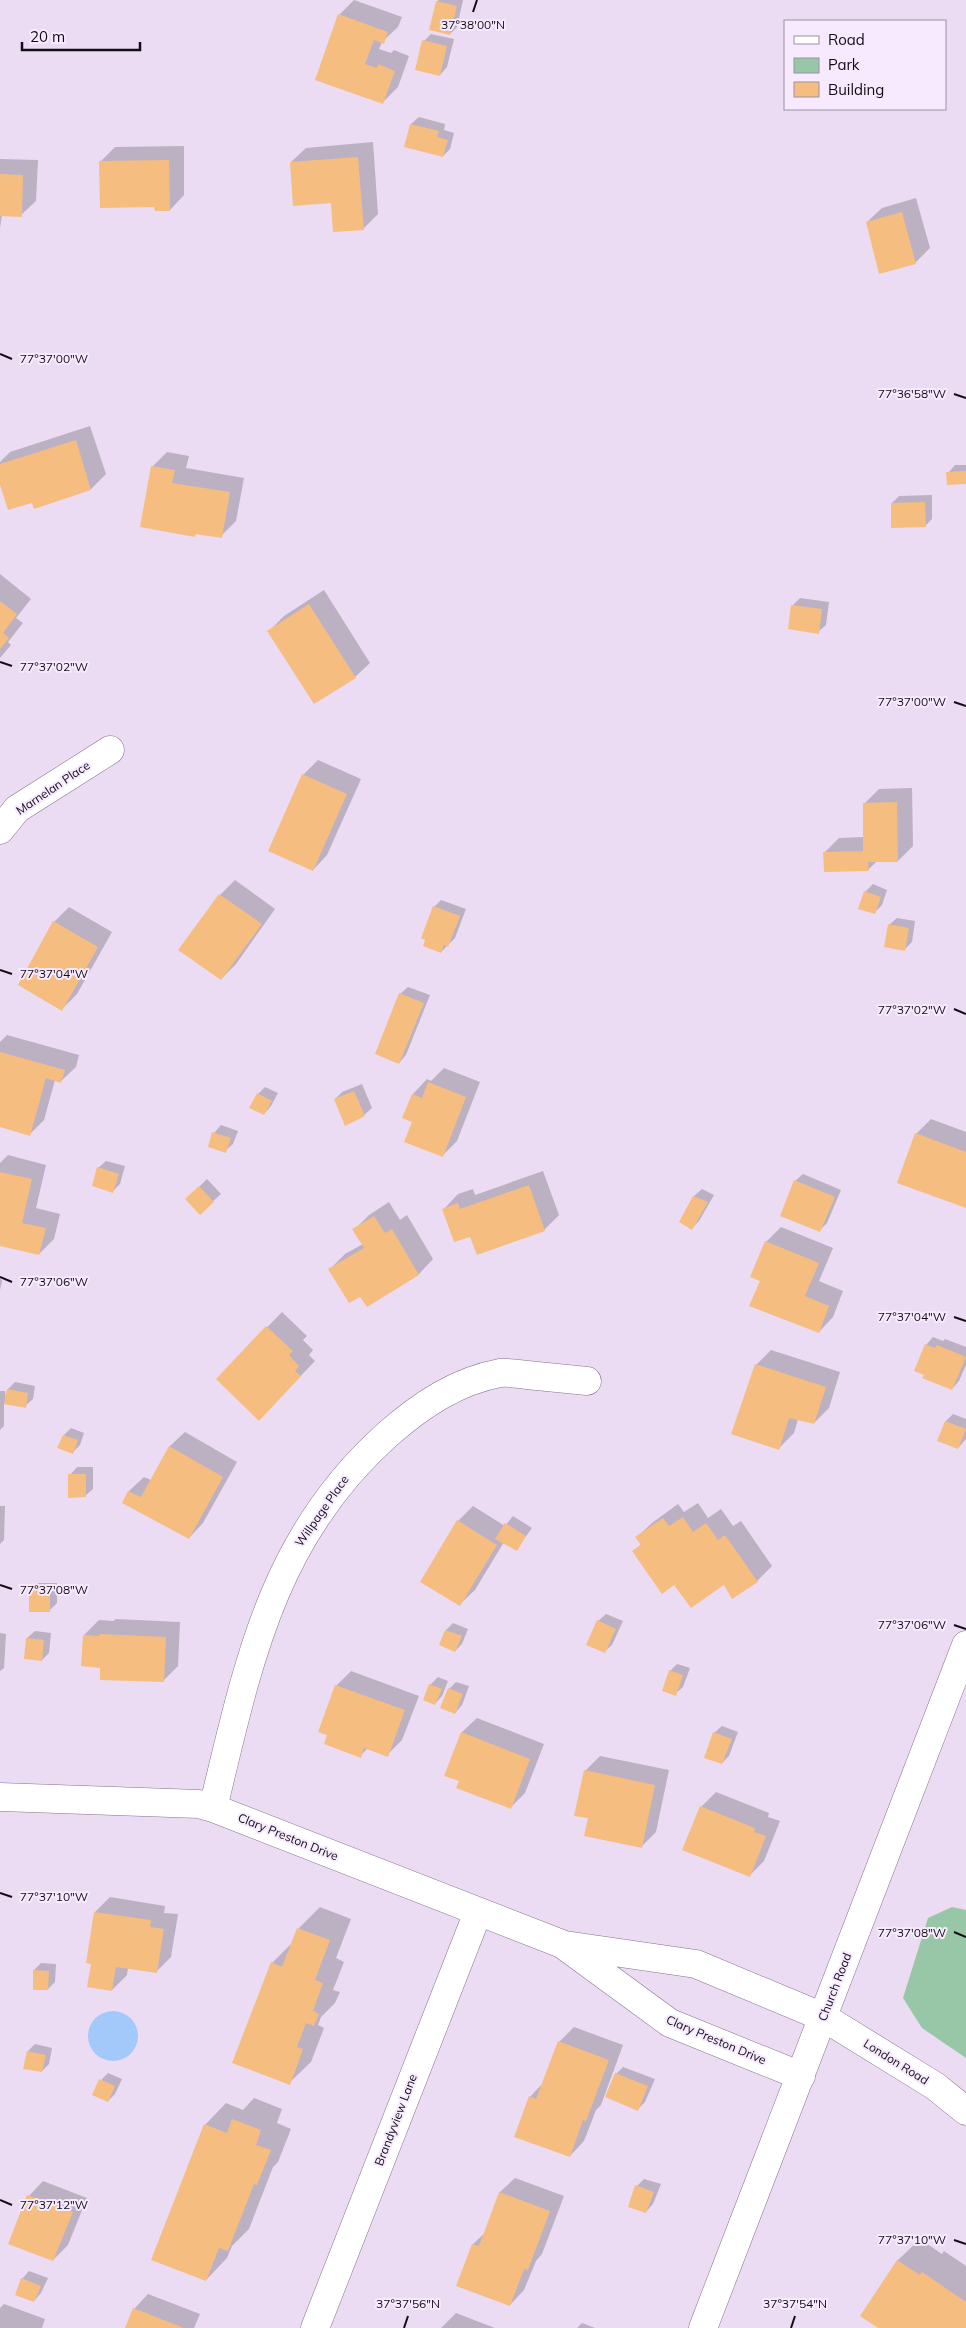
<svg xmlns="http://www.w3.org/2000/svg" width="966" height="2328" font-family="Mulish,sans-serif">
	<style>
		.green { fill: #98c7a7 }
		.water { fill: #a3c9fb }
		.shadow { fill: #0003 }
		.building { fill: #f6bd80 }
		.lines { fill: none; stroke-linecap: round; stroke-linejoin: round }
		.minor-casing { stroke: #82758a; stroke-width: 29 }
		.secondary-casing { stroke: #82758a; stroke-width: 29 }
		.minor { stroke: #fff; stroke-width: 28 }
		.secondary { stroke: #fff; stroke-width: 28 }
		.ticks { fill: none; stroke: #120d15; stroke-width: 2 }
		.labels { text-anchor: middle; stroke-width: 4; stroke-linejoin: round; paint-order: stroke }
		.street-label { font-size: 12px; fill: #120d15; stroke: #f7eafe }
		.ticks-label { font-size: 12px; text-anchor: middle; fill: #120d15; stroke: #f7eafe; stroke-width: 4; stroke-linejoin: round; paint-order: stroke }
	</style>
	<rect width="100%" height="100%" fill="#ebdcf4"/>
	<!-- green -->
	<path class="green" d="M952,1907L966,1910V2058L922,2028L903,1998L928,1918Z"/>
	<!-- water -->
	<path class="water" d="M88 2036a25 25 0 1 1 50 0a25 25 0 1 1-50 0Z"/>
	<!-- shadow -->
	<path class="shadow" d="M354,0L402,17L398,27L382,42L379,49L391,53L394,50L409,56L398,87L383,102L339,15Z
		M439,0H463L457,27L450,34L437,1Z
		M431,34L454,39L447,67L440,75L424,41Z
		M419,117L445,124L444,130L454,133L450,149L443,156L411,124Z
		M373,142L378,214L363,229L291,162L306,148Z
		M184,146V195L170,210L155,206L100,162L115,147Z
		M0,159L38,160L36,201L21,215H2L0,228Z
		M916,198L930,248L915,263L867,222L882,208Z
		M90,426L106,474L91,489L35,507L33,501L0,481V462L10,452Z
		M167,452L189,456L186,468L244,478L236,521L221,536L197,533L195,535L152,467Z
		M955,465H966V483L948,473Z
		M932,495V519L925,526L892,503L899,496Z
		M0,574L31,599L16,618L23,623L8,642L11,645L0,658Z
		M324,590L370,663L355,677L269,631L284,616Z
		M800,598L829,602L826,625L818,632L793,605Z
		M318,760L361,779L327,855L313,870L303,775Z
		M912,788L913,846L898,861H877L868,870L824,853L839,838L864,837V804L879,789Z
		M235,880L275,909L236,964L221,979L220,895Z
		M873,884L887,890L882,905L874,913L865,892Z
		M441,900L466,909L455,938L441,952L434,907Z
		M69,907L112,932L77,994L62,1009L54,922Z
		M897,918L915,921L912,942L905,949L889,925Z
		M408,987L430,995L406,1055L399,1063L400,994Z
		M7,1035L79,1055L76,1067L61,1081L55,1080L44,1120L30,1134L0,1126V1042Z
		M444,1068L480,1082L457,1141L442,1156L414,1121L413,1094L427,1079L431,1081Z
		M362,1084L372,1108L364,1115L335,1099L342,1092Z
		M265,1087L278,1093L271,1106L264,1114L258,1094Z
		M931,1119L966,1132V1207L916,1134Z
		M221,1125L238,1131L233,1144L225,1151L214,1133Z
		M8,1155L46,1165L36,1208L60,1214L54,1239L39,1254L0,1245V1163Z
		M106,1161L125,1166L120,1184L113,1191L98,1168Z
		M543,1171L559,1215L544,1230L471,1235L444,1209L458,1194L473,1189L475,1195Z
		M803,1174L841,1190L827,1223L820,1230L795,1181Z
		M207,1179L221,1194L200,1213L187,1199Z
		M702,1189L714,1195L699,1221L692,1228L681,1221L694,1196Z
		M389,1202L400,1220L407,1215L433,1259L419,1274L360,1295L330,1269L345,1254L363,1244L354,1230L369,1215Z
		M781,1227L833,1248L819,1281L843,1291L833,1317L819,1332L761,1281L766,1242Z
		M0,1277L2,1281L0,1290Z
		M282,1312L307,1336L303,1340L313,1350L309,1355L315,1361L274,1404L217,1379Z
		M933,1337L943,1341L945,1339L966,1347V1365L959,1381L952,1389L926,1345Z
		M771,1350L840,1372L829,1408L814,1423L798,1419L794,1433L779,1448L756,1365Z
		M15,1382L35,1386L33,1399L25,1406L4,1403V1426L0,1430V1391H5L6,1401L8,1389Z
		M953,1414L966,1419V1439L958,1448L939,1440L946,1421Z
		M71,1428L84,1433L80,1445L73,1452L64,1435Z
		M185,1432L237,1462L203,1523L189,1538L124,1502L129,1491L144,1477L151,1480L170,1446Z
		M77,1467H93V1489L85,1496L70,1475Z
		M698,1503L708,1518L721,1509L733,1526L741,1521L772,1566L757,1581L724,1584L675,1583L634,1551L641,1544L637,1537L652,1523L678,1504L684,1512Z
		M0,1506H5L4,1540L0,1544Z
		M473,1506L505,1526L513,1516L532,1528L516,1550L504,1542L475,1590L460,1604L458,1521Z
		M38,1583H57V1603L50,1610L30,1590Z
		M606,1614L623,1621L612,1645L604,1652L598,1621Z
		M116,1619L180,1622L178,1666L163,1681L102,1666L84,1635L99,1620L113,1621Z
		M453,1623L468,1629L462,1644L455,1651L441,1645L446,1630Z
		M35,1631L51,1633L49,1653L42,1660L27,1638Z
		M0,1633L6,1634L4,1668L0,1671Z
		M677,1664L690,1668L683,1687L675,1694L670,1671Z
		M351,1671L419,1696L402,1740L387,1755L368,1748L360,1756L329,1734L336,1686Z
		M438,1677L448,1681L442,1696L435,1704L424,1700L430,1685Z
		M456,1682L469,1686L462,1705L455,1713L449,1689Z
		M477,1718L544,1744L525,1793L510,1808L460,1781L462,1732Z
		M722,1726L738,1732L729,1756L722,1763L714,1733Z
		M600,1756L669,1770L656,1832L641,1847L589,1818L585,1771Z
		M716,1792L769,1813L768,1817L780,1821L764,1861L750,1875L701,1807Z
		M110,1897L165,1906L164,1913L178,1914L171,1957L156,1972L128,1968L127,1975L112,1990L92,1963L95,1912Z
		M320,1907L351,1919L336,1958L344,1962L333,1990L340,1992L335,2003L321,2017L318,2025L324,2028L311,2062L289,2083L272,1963L293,1942L299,1928Z
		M41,1963L56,1964L55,1982L48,1989L34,1970Z
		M574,2027L623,2045L601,2105L596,2110L584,2141L570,2156L530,2097L543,2083L559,2042Z
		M35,2044L52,2048L49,2064L42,2071L28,2051Z
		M623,2067L655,2079L645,2102L638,2109L616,2074Z
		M108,2073L122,2079L115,2094L108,2101L101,2080Z
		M254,2098L282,2109L277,2123L291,2129L278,2162L273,2167L249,2229L232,2246L227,2258L206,2280L205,2125L226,2103L243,2110Z
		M515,2178L564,2196L542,2254L536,2261L524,2290L510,2305L473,2244L486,2232L500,2192Z
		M644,2179L661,2184L653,2204L646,2212L637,2186Z
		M43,2181L87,2198L68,2245L53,2260L29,2196Z
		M920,2239L942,2254L944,2251L966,2266V2328H880L862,2316L898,2260Z
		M29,2271L48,2278L41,2293L34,2301L22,2279Z
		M148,2294L200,2314L194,2328H126L134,2309Z
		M4,2304L45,2319L42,2328H0V2308Z
		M456,2313L495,2328H441Z
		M582,2323L595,2328H577Z"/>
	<!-- building -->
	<path class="building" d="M436,1L457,6L450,35L429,30Z
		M338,14L388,32L384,44L374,40L365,64L377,68L378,64L395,71L383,104L315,80Z
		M422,40L447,46L440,76L415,70Z
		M410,124L439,131L437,137L448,140L443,157L404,147Z
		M358,157L364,230L333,232L331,203L293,206L290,162Z
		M169,160L170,211H155L154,207L100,208L99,161Z
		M0,174L23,175L22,217L0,216Z
		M902,212L916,264L879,274L866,222Z
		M76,440L91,490L34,509L32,503L8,510L0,485V464Z
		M151,466L175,470L172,483L230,492L222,538L195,534V537L140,527Z
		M966,471V484L947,485L946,472Z
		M925,502L926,527L891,528V503Z
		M0,601L17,614L3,633L9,638L0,649Z
		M309,604L356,678L314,704L267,631Z
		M791,605L822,609L819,634L788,629Z
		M302,774L347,794L313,871L268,851Z
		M897,802L898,862H868L869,871L824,872L823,852L863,851V803Z
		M864,891L881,897L875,914L858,909Z
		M219,894L262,924L221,980L178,950Z
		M433,906L460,916L448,947L444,945L441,953L423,946L425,940L421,938Z
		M53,921L98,947L62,1011L18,985Z
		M888,924L909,928L905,951L884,947Z
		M399,993L424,1003L399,1064L375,1054Z
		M0,1052L65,1070L61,1083L46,1078L30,1136L0,1127Z
		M428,1082L466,1097L443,1157L404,1142L412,1122L402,1118L412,1094L422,1098Z
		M354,1091L365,1116L345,1126L334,1099Z
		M257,1093L272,1101L264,1115L249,1108Z
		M212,1132L231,1138L226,1153L208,1147Z
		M915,1133L966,1152V1208L897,1183Z
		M97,1167L119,1174L113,1193L92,1186Z
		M0,1172L32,1179L22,1223L46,1228L39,1255L0,1246Z
		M794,1180L835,1197L820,1232L780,1216Z
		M529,1185L545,1231L477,1255L470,1237L454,1242L442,1209L458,1203L460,1209Z
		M199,1186L214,1202L200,1215L185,1199Z
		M693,1196L708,1202L692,1230L679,1222Z
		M374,1216L385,1233L392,1229L419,1275L367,1307L360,1297L349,1303L328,1269L364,1248L352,1229Z
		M765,1241L819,1263L805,1296L829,1306L819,1333L749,1306L760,1281L750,1277Z
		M266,1326L293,1351L289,1355L299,1366L295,1371L301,1376L259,1421L216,1379Z
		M925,1344L935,1348L937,1345L966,1357L952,1390L922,1378L924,1375L914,1371Z
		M755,1364L826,1387L814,1424L789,1418L779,1450L731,1434Z
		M7,1389L28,1393L26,1408L4,1404Z
		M945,1421L966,1429L958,1449L937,1441Z
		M63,1435L78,1440L73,1454L57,1448Z
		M169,1446L223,1477L189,1539L122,1503L128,1491L141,1497Z
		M68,1474H86V1497L68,1498Z
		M683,1517L693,1532L706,1523L718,1540L725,1535L758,1582L732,1599L724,1585L691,1608L674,1585L662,1594L632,1551L641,1545L635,1537L663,1518L669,1526Z
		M457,1520L497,1545L460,1606L420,1582Z
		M505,1523L526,1536L517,1551L495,1539Z
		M50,1589V1612H29V1590Z
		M597,1620L616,1629L605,1653L586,1645Z
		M445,1630L462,1636L455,1652L439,1645Z
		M99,1634L166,1637L164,1682L100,1680V1668L81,1666L83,1635L100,1636Z
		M26,1638L44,1640L42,1661L24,1659Z
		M669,1670L683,1675L676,1696L662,1691Z
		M429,1684L442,1689L435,1705L423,1700Z
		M335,1685L405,1710L388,1757L364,1748L361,1758L324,1744L327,1735L318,1732Z
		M448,1688L463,1694L455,1714L440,1708Z
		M461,1732L530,1759L511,1809L456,1788L459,1781L444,1776Z
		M713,1732L732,1739L722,1764L704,1758Z
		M584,1770L655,1785L642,1848L584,1836L588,1818L574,1816Z
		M700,1806L755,1828L754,1832L766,1836L750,1877L682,1850Z
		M94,1912L151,1920L150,1927L164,1929L157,1973L116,1967L112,1991L87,1987L91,1964L86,1963Z
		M297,1928L330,1940L315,1980L323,1983L313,2011L319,2014L314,2026L306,2023L297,2047L303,2049L290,2085L232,2063L271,1962L282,1967Z
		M33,1970L49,1971L48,1990H33Z
		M558,2041L609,2060L586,2121L583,2120L570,2157L514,2137L529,2096L536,2099Z
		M27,2051L46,2055L42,2072L23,2069Z
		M615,2073L648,2086L638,2111L605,2097Z
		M99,2079L115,2086L108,2102L92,2095Z
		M232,2119L261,2130L256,2145L271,2150L257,2185L254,2184L228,2251L219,2248L206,2281L151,2260L204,2124L227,2133Z
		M635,2185L654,2192L646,2213L628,2207Z
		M499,2192L550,2211L528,2270L524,2269L510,2306L456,2286L472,2244L479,2246Z
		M27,2195L73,2212L53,2261L8,2244Z
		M897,2260L920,2275L922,2272L966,2302V2328H878L860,2316Z
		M21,2278L41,2286L34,2302L15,2295Z
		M133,2308L184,2328H125Z"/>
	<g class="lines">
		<defs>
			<path id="minor" d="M0,830L17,809L110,750
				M0,1797L199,1804L213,1808L562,1944L670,2023L801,2076
				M213,1808C248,1664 272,1537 388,1434C421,1405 457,1381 500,1373C508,1372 518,1374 527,1375C547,1377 567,1379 587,1381
				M565,1945L696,1964L823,2017L935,2086L966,2111
				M315,2328L478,1912"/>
			<path id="secondary" d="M703,2328L966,1645"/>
		</defs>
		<!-- minor casing -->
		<use href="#minor" class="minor-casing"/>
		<!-- secondary casing -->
		<use href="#secondary" class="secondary-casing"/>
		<!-- minor -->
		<use href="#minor" class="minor"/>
		<!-- secondary -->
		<use href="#secondary" class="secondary"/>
	</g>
	<!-- ticks -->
	<path class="ticks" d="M473,12L477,0M0,354L12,359M954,394L966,398M0,662L12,666M954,702L966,706M0,970L12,974M954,1009L966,1014M0,1277L12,1282M954,1317L966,1321M0,1585L12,1589M954,1625L966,1629M0,1893L12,1897M954,1932L966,1937M0,2200L12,2205M954,2240L966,2244M404,2328L408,2316M791,2328L795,2316"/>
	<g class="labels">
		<!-- street labels -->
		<g class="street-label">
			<text transform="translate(53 788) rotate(-34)" y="4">Marnelan Place</text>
			<text transform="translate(322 1511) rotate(-55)" y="4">Willpage Place</text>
			<text transform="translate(288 1837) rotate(22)" y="4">Clary Preston Drive</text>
			<text transform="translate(835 1987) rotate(-69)" y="4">Church Road</text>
			<text transform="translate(716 2040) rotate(23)" y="4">Clary Preston Drive</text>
			<text transform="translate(896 2062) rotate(32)" y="4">London Road</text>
			<text transform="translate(396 2120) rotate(-69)" y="4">Brandyview Lane</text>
		</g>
	</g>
	<g class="ticks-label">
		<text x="473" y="29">37°38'00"N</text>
		<text x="54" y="363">77°37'00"W</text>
		<text x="912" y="398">77°36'58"W</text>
		<text x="54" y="671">77°37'02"W</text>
		<text x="912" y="706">77°37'00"W</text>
		<text x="54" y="978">77°37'04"W</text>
		<text x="912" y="1014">77°37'02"W</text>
		<text x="54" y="1286">77°37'06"W</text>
		<text x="912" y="1321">77°37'04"W</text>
		<text x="54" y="1594">77°37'08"W</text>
		<text x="912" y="1629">77°37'06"W</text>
		<text x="54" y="1901">77°37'10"W</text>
		<text x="912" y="1937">77°37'08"W</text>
		<text x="54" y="2209">77°37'12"W</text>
		<text x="912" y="2244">77°37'10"W</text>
		<text x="408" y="2308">37°37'56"N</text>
		<text x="795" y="2308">37°37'54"N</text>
	</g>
	<!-- legend -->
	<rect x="784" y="20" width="162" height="90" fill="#f7eafe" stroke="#9b92a1"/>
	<rect x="794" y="36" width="25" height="8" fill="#ffffff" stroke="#9b92a1"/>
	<text x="828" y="45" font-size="15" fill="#120d15">Road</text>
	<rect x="794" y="58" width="25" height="15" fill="#98c7a7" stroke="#9b92a1"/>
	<text x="828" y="70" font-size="15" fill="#120d15">Park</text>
	<rect x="794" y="82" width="25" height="15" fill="#f6bd80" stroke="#9b92a1"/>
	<text x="828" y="95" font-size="15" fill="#120d15">Building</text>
	<!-- scale -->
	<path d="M22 42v8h118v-8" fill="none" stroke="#120d15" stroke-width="2.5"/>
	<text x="30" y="42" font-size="15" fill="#120d15" stroke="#f7eafe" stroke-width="4" paint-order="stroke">20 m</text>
</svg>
